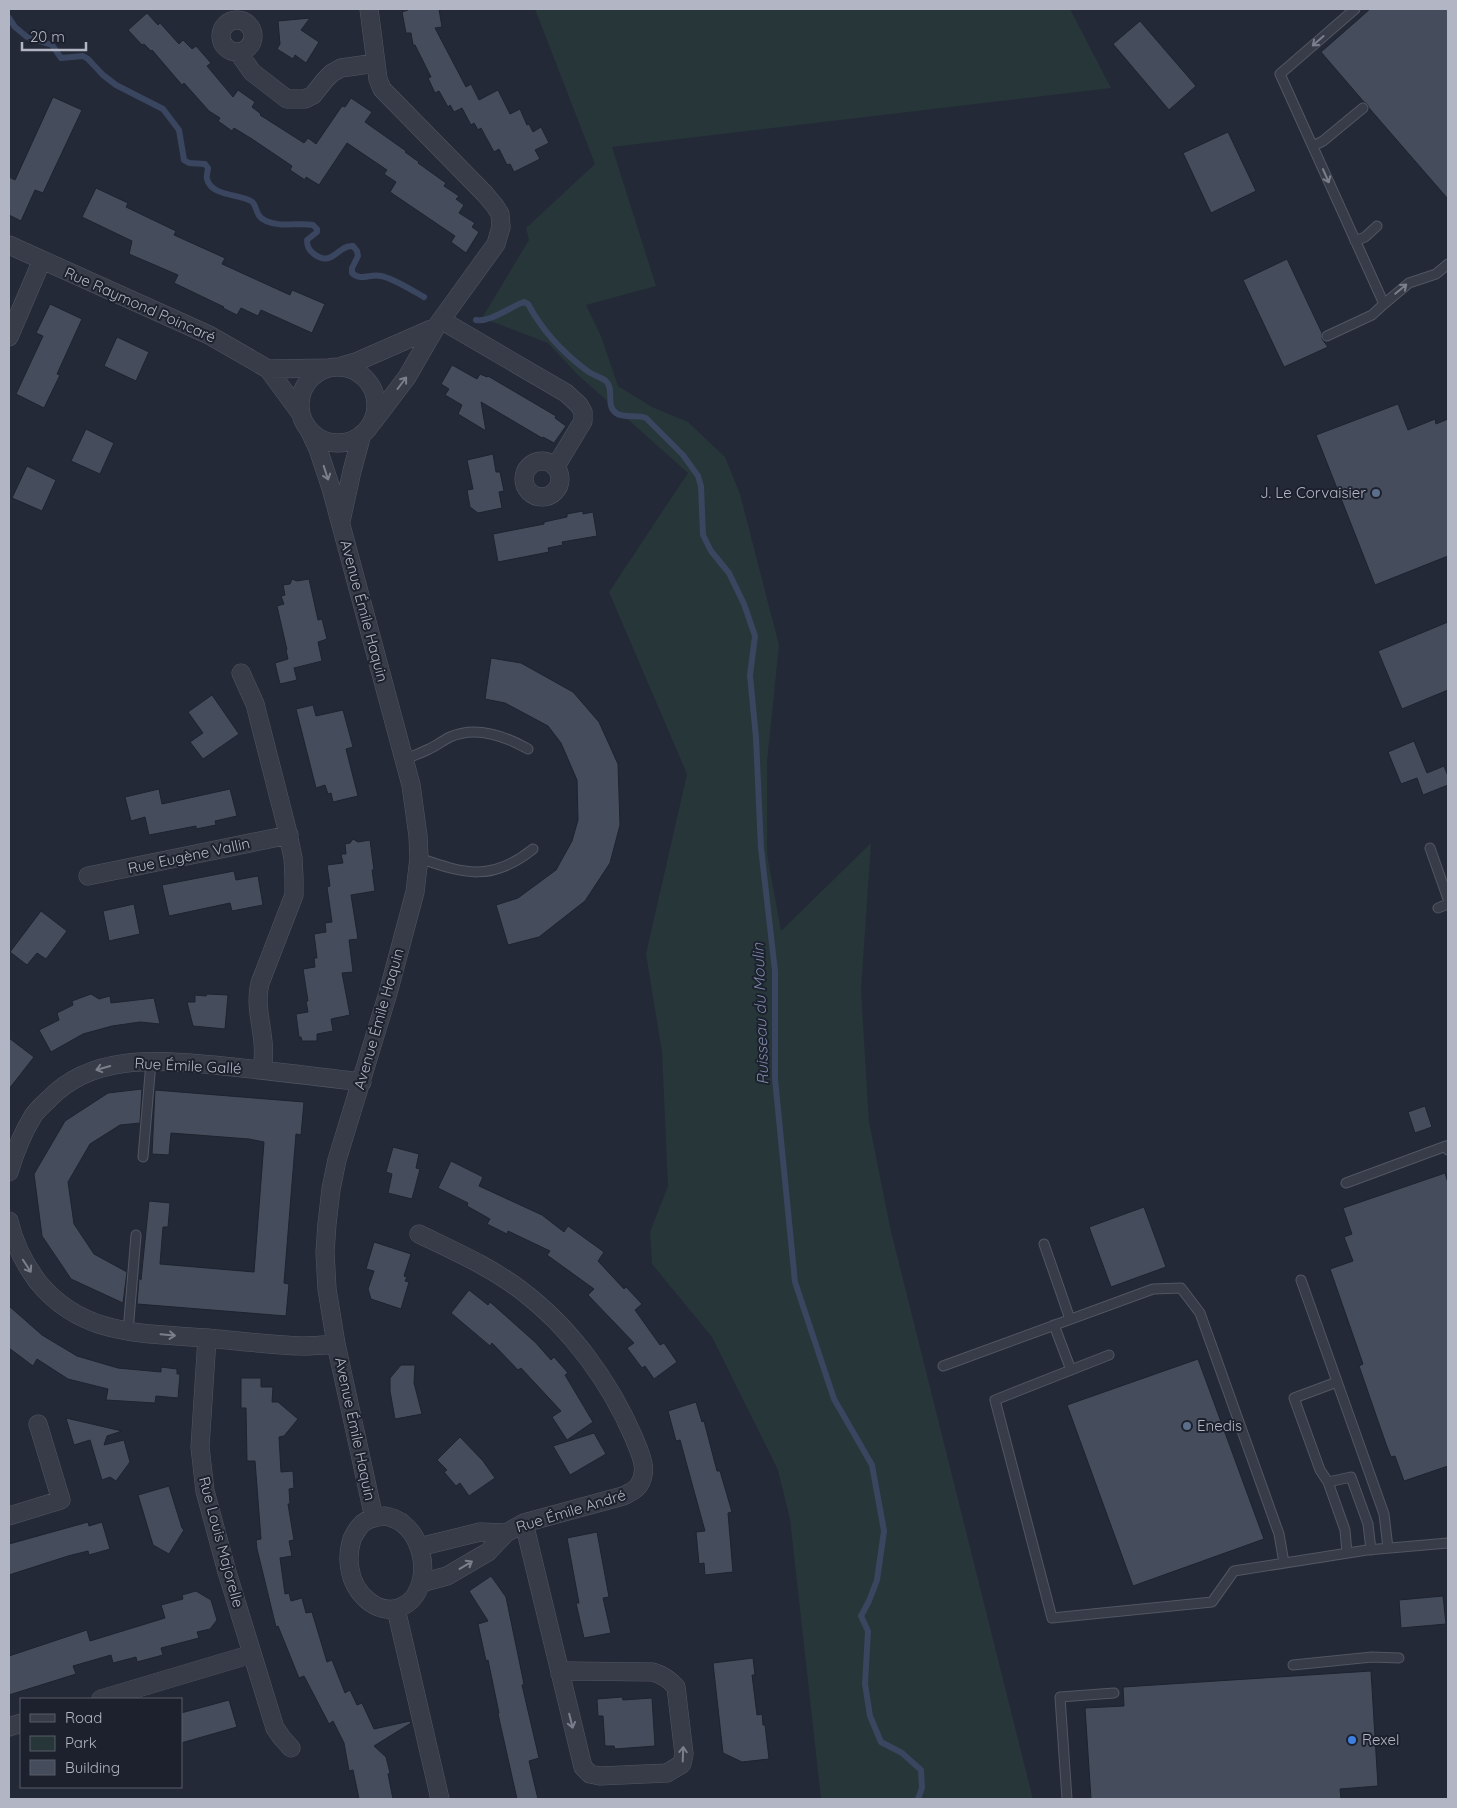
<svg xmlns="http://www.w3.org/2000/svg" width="1457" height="1808" font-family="Quicksand,sans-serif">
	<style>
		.green { fill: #263639 }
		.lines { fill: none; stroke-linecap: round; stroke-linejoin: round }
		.stream { stroke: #3a455f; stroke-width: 6 }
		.building { fill: #454c5c; stroke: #1e232f }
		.service-casing { stroke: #525663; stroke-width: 11 }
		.minor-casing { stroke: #525663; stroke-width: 19 }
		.service { stroke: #373c48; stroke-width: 9 }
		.minor { stroke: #373c48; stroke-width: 18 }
		.oneway { stroke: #7b7f8c }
		.service-dot { fill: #5c6f8a; stroke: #1c212d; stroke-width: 2 }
		.shop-dot { fill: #3f7fe0; stroke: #1c212d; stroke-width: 2 }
		.labels { text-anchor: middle; stroke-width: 4; stroke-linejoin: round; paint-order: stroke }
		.street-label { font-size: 15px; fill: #b2b6c4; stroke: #1c212d }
		.poi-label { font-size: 15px; fill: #b2b6c4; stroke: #1c212d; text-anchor: start }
		.water-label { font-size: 16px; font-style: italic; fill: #7c89aa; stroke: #1c212d }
	</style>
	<rect width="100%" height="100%" fill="#242937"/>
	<!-- green -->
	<path class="green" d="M535,9H1070L1111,88L612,147L656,286L586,305L601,336L618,386L652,407L688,422L725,457L740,494L779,645L767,762V854L781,931L871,843L861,990L869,1122L890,1227L1033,1799H821L790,1519L778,1470L712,1337L652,1264L650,1232L668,1186L662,1052L646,954L687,774L609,592L688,473L578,375L548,343L482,318L529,240L526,228L595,164Z"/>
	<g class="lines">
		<!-- stream -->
		<path class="stream" d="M9,18L15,27L27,37L52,45L61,58L83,56L88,59L103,75L116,85L163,109L179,130L184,160L189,163L205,164L208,168C208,171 206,176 207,179C211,196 239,194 251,201C258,205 254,216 266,221C281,228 298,222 313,225L317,229V232L307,240C307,247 309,250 314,254C333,268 337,245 353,246L357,251L358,256L352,268V273C362,282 370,273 381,276C393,278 413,291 424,297
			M476,320C489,323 510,307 524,302L528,304C542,330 562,352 586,370C592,375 601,377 606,381C615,390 605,405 616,413C624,419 637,414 646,418L683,455L698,476L701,486L703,535L711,551L729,573L744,604L755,636L750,675L756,738L761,848L775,971V1079L795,1282L834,1399L872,1465L884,1531L877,1580L869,1601L861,1616L868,1631L865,1684L870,1716L881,1742L902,1753L921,1770L922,1788L918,1799"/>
	</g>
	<!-- building -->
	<path class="building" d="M407,9H439L442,27L435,28L466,87L471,84L479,100L498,90L510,114L520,109L527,125L529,124L533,132L541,127L549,143L535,150L540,159L514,172L510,164L507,165L499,149L494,152L481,128L478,130L474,123L471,125L462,108L454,112L450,105L448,107L439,91L435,93L428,78L431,77L415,45H413L411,33H406L402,12L408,10Z
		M1370,9H1448V199L1369,108L1367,104L1364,102L1321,52Z
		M147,13L158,25L160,23L179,44L183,40L192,49L196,46L211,63L207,66L233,97L238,90L255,102L252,107L261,114L260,115L304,143L308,138L316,144L342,106L345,107L351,98L372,112L365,122L406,151L405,152L419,162L418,163L446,183L444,186L459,196L456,199L464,205L459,213L475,223L472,227L479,232L466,253L451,242L455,236L390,192L396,182L384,174L387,170L347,143L319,185L306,177L305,180L290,170L292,166L252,139L234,128L232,131L218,121L220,118L209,111L184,83L182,85L152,50L151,51L144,44L142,45L128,30Z
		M310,18L301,30L319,42L306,63L295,55L293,59L277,49L280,44L278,21Z
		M1140,21L1196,86L1169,110L1113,44Z
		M53,97L82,110L43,193L35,190L21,221L9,215V177L15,180Z
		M1228,132L1256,191L1211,213L1183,153Z
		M96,188L128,203L126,207L176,231L174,235L225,258L222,264L290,295L292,290L325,304L312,333L261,310L258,316L241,308L237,315L223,308L224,307L174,283L178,275L129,254L132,241L82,217Z
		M1287,259L1322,333V339L1328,347L1284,367L1243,280Z
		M50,304L82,319L57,374L60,375L44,408L16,394L43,336L36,333Z
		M117,337L149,352L136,381L104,366Z
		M452,365L477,379L480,374L487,377L488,376L556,416L555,418L566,426L554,443L543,437L542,438L481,402L486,431L458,414L462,405L445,395L449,389L441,384Z
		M1398,404L1408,430L1435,419L1436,424L1448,419V556L1375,585L1316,435Z
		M86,429L114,443L100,474L71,461Z
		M493,454L496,472H500L504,491L499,492L502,508L478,513L470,507L467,490L473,489L467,460Z
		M27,466L56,480L42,511L12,498Z
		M583,511V514L593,512L597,536L562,542L563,545L548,548L549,552L498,562L493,534L544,524V522L567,517V514Z
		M292,579L297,581L309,579L318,620L322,619L327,639L318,642L322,661L294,668L297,680L280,684L275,663L288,659L286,650H287L277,606L284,604L281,596L285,595L283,585L290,584Z
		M1448,622V690L1402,709L1378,651Z
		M491,658L521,663L573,692L599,722L618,764L620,825L610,863L585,901L539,937L508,945L496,905L518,898L556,870L572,841L578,820L577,780L561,743L548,726L505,703L485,699Z
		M212,695L239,734L203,759L190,742L203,733L188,712Z
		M313,705L316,716L343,710L353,747L346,749L358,796L333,802L331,793L328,794L325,785L316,788L296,709Z
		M1414,741L1427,773L1444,766L1448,776V785L1423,795L1417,778L1401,784L1388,752Z
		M159,789L162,804L230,789L237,816L215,821L216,825L196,829V826L149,835L145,817L131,821L125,797Z
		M353,839L358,842L370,840L374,870H372L375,891L351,895L358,939L349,940L353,972L342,973L350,1015L331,1019L333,1031L317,1034V1041H302L301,1037H299L296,1014L308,1012L306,1001H308L303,969L315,967L314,958H317L314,934L326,932L325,923L332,922L327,887L330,886L327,865L343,863L341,854H346L345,844L350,843Z
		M234,871L236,880L258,876L263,905L232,911L230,903L169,916L162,885Z
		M134,904L140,934L109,941L103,911Z
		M41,911L67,931L46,959L37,953L27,965L10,952Z
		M91,994L99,999L110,996L111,1003L154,998L160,1024L140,1022L112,1026L83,1034L51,1052L39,1030L59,1020L57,1013L73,1005L72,1001Z
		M207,994L228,995L225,1029L193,1026L187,1002H195V995L206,996Z
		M9,1038L34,1057L9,1089Z
		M142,1089L140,1123L120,1125L90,1144L68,1182L74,1224L94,1254L127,1272L123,1303L71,1279L63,1267L42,1236L34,1174L65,1121L108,1093Z
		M155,1090L304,1102L301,1135L296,1134L284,1283L289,1284L286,1316L137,1304L139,1278L141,1280L149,1201L170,1203L168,1227H163L160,1264L254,1272L264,1142L249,1139L171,1133L169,1155L152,1154Z
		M1425,1106L1432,1127L1415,1133L1408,1112Z
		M393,1147L419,1154L416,1168L420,1169L412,1199L388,1193L392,1174L386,1172Z
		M451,1161L483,1177L479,1186L542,1215L564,1232L568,1226L604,1252L598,1261L624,1289L626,1287L642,1304L635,1310L660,1345L664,1343L677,1362L654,1379L645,1366L642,1368L627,1348L634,1343L588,1295L594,1289L547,1255L550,1251L508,1231L507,1234L487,1224L490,1219L467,1206L468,1203L438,1188Z
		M1445,1173L1448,1183V1466L1404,1481L1395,1456L1391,1457L1386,1444L1359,1366L1363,1364L1330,1269L1353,1261L1344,1237L1352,1234L1343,1208Z
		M1144,1207L1166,1267L1111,1287L1089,1227Z
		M374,1242L411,1254L404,1276L407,1277L405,1281L409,1282L401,1309L371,1299L368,1289L374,1271L366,1269Z
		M469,1290L488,1305L490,1302L535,1342L551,1360L554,1357L568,1373L565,1375L593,1422L567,1440L552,1417L561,1411L521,1368L518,1370L492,1343L490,1346L451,1313Z
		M9,1306L42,1335L77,1356L118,1368L161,1372V1367L177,1369V1374H180L178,1398L156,1396L155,1403L106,1400L108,1389L68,1379L37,1359L33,1366L9,1348Z
		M1198,1359L1264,1539L1133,1586L1067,1405Z
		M401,1365H415L414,1383L422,1414L395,1419L390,1391V1378Z
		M241,1378H261V1387H273L272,1402H278L298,1419L284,1436L279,1437L281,1472L293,1471L294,1488L289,1489L290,1504H288L294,1540L289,1541L292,1556L280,1558L285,1594L289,1593L291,1601L302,1598L306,1613L312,1612L327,1662L332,1660L345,1693L350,1690L357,1705L362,1703L374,1729L410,1721L411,1723L374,1746L386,1757L390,1773L388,1774L393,1799H359L353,1770L349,1771L344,1743L333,1721L329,1724L304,1676L299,1678L278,1626L276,1627L257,1549L256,1540L261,1539L255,1461H247L246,1408H241Z
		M696,1402L702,1422L704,1421L717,1471H720L732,1512L728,1513L733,1572L705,1575L704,1563L699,1564L696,1532L705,1531L680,1440L676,1441L668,1411Z
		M66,1418L122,1431L107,1436L104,1445L124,1440L130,1462L116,1481L110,1477L102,1480L90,1440L74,1445Z
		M594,1433L606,1454L570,1475L553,1446Z
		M460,1437L483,1461L495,1478L469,1496L460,1483L456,1486L444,1472L447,1470L437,1460Z
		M169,1486L182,1528L184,1530L169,1554L153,1545L138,1495Z
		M88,1522L89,1526L102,1522L110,1549L89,1555L88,1551L68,1556L9,1575V1544Z
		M597,1532L609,1597L603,1598L611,1633L584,1638L576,1603H579L567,1538Z
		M491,1576L506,1597L524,1684L522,1685L539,1758L529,1761L538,1799H517L498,1714L499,1713L488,1660L486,1661L478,1624L488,1621L469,1591Z
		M196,1591L211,1600L217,1620L210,1629L197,1632L199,1638L161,1648L163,1655L137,1662L136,1657L113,1663L111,1655L73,1666L76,1674L9,1695V1656L87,1630L90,1641L165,1618L161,1605L183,1599L182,1595Z
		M1443,1596L1446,1624L1401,1628L1399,1600Z
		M753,1658L755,1675H752L757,1715L762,1714L763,1725H765L769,1759L742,1762L723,1753L713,1663Z
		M1371,1671L1378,1786L1340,1789L1341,1799H1091L1085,1708L1124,1706L1123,1687Z
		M622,1697L623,1700L652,1698L655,1746L615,1749L614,1746H605L603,1716H598L597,1699Z
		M229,1700L237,1727L181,1743V1713Z"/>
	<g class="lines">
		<defs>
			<path id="service" d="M1355,9L1280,74L1384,304L1409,283L1436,274L1448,264
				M1313,146L1323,141L1363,108
				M1355,241L1365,237L1377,226
				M1327,336L1372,315L1384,304
				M404,760C412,756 421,753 429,749C436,746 442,741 450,737C476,725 505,736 528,749
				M1430,848L1448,899
				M419,858C465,874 492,882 533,849
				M1438,908L1448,904
				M143,1157L151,1062
				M1346,1183L1446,1146L1448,1150
				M1044,1244L1070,1319
				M1301,1280L1384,1514L1388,1548
				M1054,1325L1071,1370
				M128,1332L136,1235
				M1109,1355L995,1400L1052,1618L1212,1602L1234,1571L1367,1550L1448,1543
				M943,1366L1153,1289L1181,1288L1200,1313L1279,1534L1284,1563
				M1328,1482L1320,1470L1294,1398L1337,1382
				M1347,1553L1345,1530L1328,1482L1351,1477L1368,1524L1371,1550
				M1293,1665L1372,1657L1399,1658
				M1067,1799L1060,1697L1114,1693"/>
			<path id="minor" d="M369,9L378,79L382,89L485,194L495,206L500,214L501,227L496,244L436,327L407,377L373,422
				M221 36a16 16 0 1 1 32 0a16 16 0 1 1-32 0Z
				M238,52L252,72L287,99H305L313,95L325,80L332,73L341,68L376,63
				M9,245L209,335L268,369L301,414
				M441,320L566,393L579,405L583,412V421L556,466
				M9,337L42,260
				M342,366L356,362L436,327
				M300 405a38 38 0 1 1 76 0a38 38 0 1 1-76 0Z
				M268,369L328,368
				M308,428L318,449L331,488L411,785L418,836L419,858L415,892L388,993L337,1160L331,1189L327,1224L325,1252L327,1289L336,1344L374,1518
				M524 479a18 18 0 1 1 36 0a18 18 0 1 1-36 0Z
				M341,521L352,471L362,434
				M241,673L255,704L287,829L293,858L294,878V895L260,983C255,1003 261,1021 263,1042C264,1051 263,1060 263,1070
				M88,876L289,835
				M9,1172C15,1152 22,1134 33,1116C37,1110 43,1105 49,1099C92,1054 156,1060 214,1065C263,1070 312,1076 362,1082
				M9,1221C14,1244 24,1263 38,1282C83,1337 143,1333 208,1338C239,1341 271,1345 302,1346C314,1346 325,1345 336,1344
				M419,1234C454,1251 491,1267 522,1291C571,1328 610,1382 634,1438C640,1453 649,1470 639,1485C635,1491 629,1493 623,1496L524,1523L506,1533L488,1552L447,1576L421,1583
				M207,1338L200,1447L205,1491L227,1572L275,1728L282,1738L291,1748
				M9,1516L61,1500L38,1424
				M384,1516C416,1520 430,1561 419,1588C415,1598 410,1603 401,1607C377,1617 353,1592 350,1569C348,1559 349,1549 352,1539C355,1533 359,1525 366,1521C371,1518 378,1517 384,1516Z
				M524,1523L583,1767L590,1774L600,1776L667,1773L682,1764L684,1754L676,1687C669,1679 663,1675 653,1672L568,1671L560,1674
				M419,1547L480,1532L506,1533
				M396,1609L440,1799
				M101,1699L252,1654
				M9,1727L21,1723"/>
		</defs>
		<!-- service casing -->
		<use href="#service" class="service-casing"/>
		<!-- minor casing -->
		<use href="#minor" class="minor-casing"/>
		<!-- service -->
		<use href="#service" class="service"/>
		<!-- minor -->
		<use href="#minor" class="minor"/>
	</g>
	<!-- one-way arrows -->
	<defs><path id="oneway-shaft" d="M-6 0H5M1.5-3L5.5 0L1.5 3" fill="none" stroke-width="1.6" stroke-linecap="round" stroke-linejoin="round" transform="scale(1.25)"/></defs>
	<g class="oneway">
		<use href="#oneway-shaft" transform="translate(1318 41) rotate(139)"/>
		<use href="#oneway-shaft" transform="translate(1326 176) rotate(66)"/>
		<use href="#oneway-shaft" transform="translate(1401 289) rotate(-40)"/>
		<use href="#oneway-shaft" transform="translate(402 383) rotate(-53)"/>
		<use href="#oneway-shaft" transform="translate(326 473) rotate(72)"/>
		<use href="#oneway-shaft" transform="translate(103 1068) rotate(164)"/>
		<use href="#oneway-shaft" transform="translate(27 1266) rotate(57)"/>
		<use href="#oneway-shaft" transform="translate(168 1335) rotate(5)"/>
		<use href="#oneway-shaft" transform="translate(466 1565) rotate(-31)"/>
		<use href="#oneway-shaft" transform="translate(571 1721) rotate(76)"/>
		<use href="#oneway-shaft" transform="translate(683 1754) rotate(-88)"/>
	</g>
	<!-- markers -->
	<g class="service-dot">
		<circle cx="1376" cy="493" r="5"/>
		<circle cx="1187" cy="1426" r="5"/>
	</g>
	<circle class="shop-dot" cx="1352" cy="1740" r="5"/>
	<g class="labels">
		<!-- street labels -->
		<g class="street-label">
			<text transform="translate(140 305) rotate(24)" y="5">Rue Raymond Poincaré</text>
			<text transform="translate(364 611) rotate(75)" y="5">Avenue Émile Haquin</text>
			<text transform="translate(189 856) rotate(-12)" y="5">Rue Eugène Vallin</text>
			<text transform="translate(379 1019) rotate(-74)" y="5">Avenue Émile Haquin</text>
			<text transform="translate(188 1066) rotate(3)" y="5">Rue Émile Gallé</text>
			<text transform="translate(355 1429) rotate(78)" y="5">Avenue Émile Haquin</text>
			<text transform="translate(571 1511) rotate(-17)" y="5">Rue Émile André</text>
			<text transform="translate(221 1542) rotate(75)" y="5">Rue Louis Majorelle</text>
		</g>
		<!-- poi labels -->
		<g class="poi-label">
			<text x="1366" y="498" text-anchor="end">J. Le Corvaisier</text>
			<text x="1197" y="1431">Enedis</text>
			<text x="1362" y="1745">Rexel</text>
		</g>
		<!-- water labels -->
		<g class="water-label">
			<text transform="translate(760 1014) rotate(-92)" y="6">Ruisseau du Moulin</text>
		</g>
	</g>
	<!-- border -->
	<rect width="1457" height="1808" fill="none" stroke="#b2b6c4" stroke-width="20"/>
	<!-- legend -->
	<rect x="20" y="1698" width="162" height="90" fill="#1c212d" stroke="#585d69"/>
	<rect x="30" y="1714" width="25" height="8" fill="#373c48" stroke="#585d69"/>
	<text x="65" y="1723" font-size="15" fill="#b2b6c4">Road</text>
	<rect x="30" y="1736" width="25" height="15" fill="#263639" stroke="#585d69"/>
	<text x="65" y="1748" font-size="15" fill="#b2b6c4">Park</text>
	<rect x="30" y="1760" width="25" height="15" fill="#454c5c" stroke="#585d69"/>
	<text x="65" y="1773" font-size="15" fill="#b2b6c4">Building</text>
	<!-- scale -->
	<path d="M22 42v8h64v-8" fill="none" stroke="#b2b6c4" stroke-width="2.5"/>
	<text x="30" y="42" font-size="15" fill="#b2b6c4" stroke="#1c212d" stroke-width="4" paint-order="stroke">20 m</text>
</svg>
